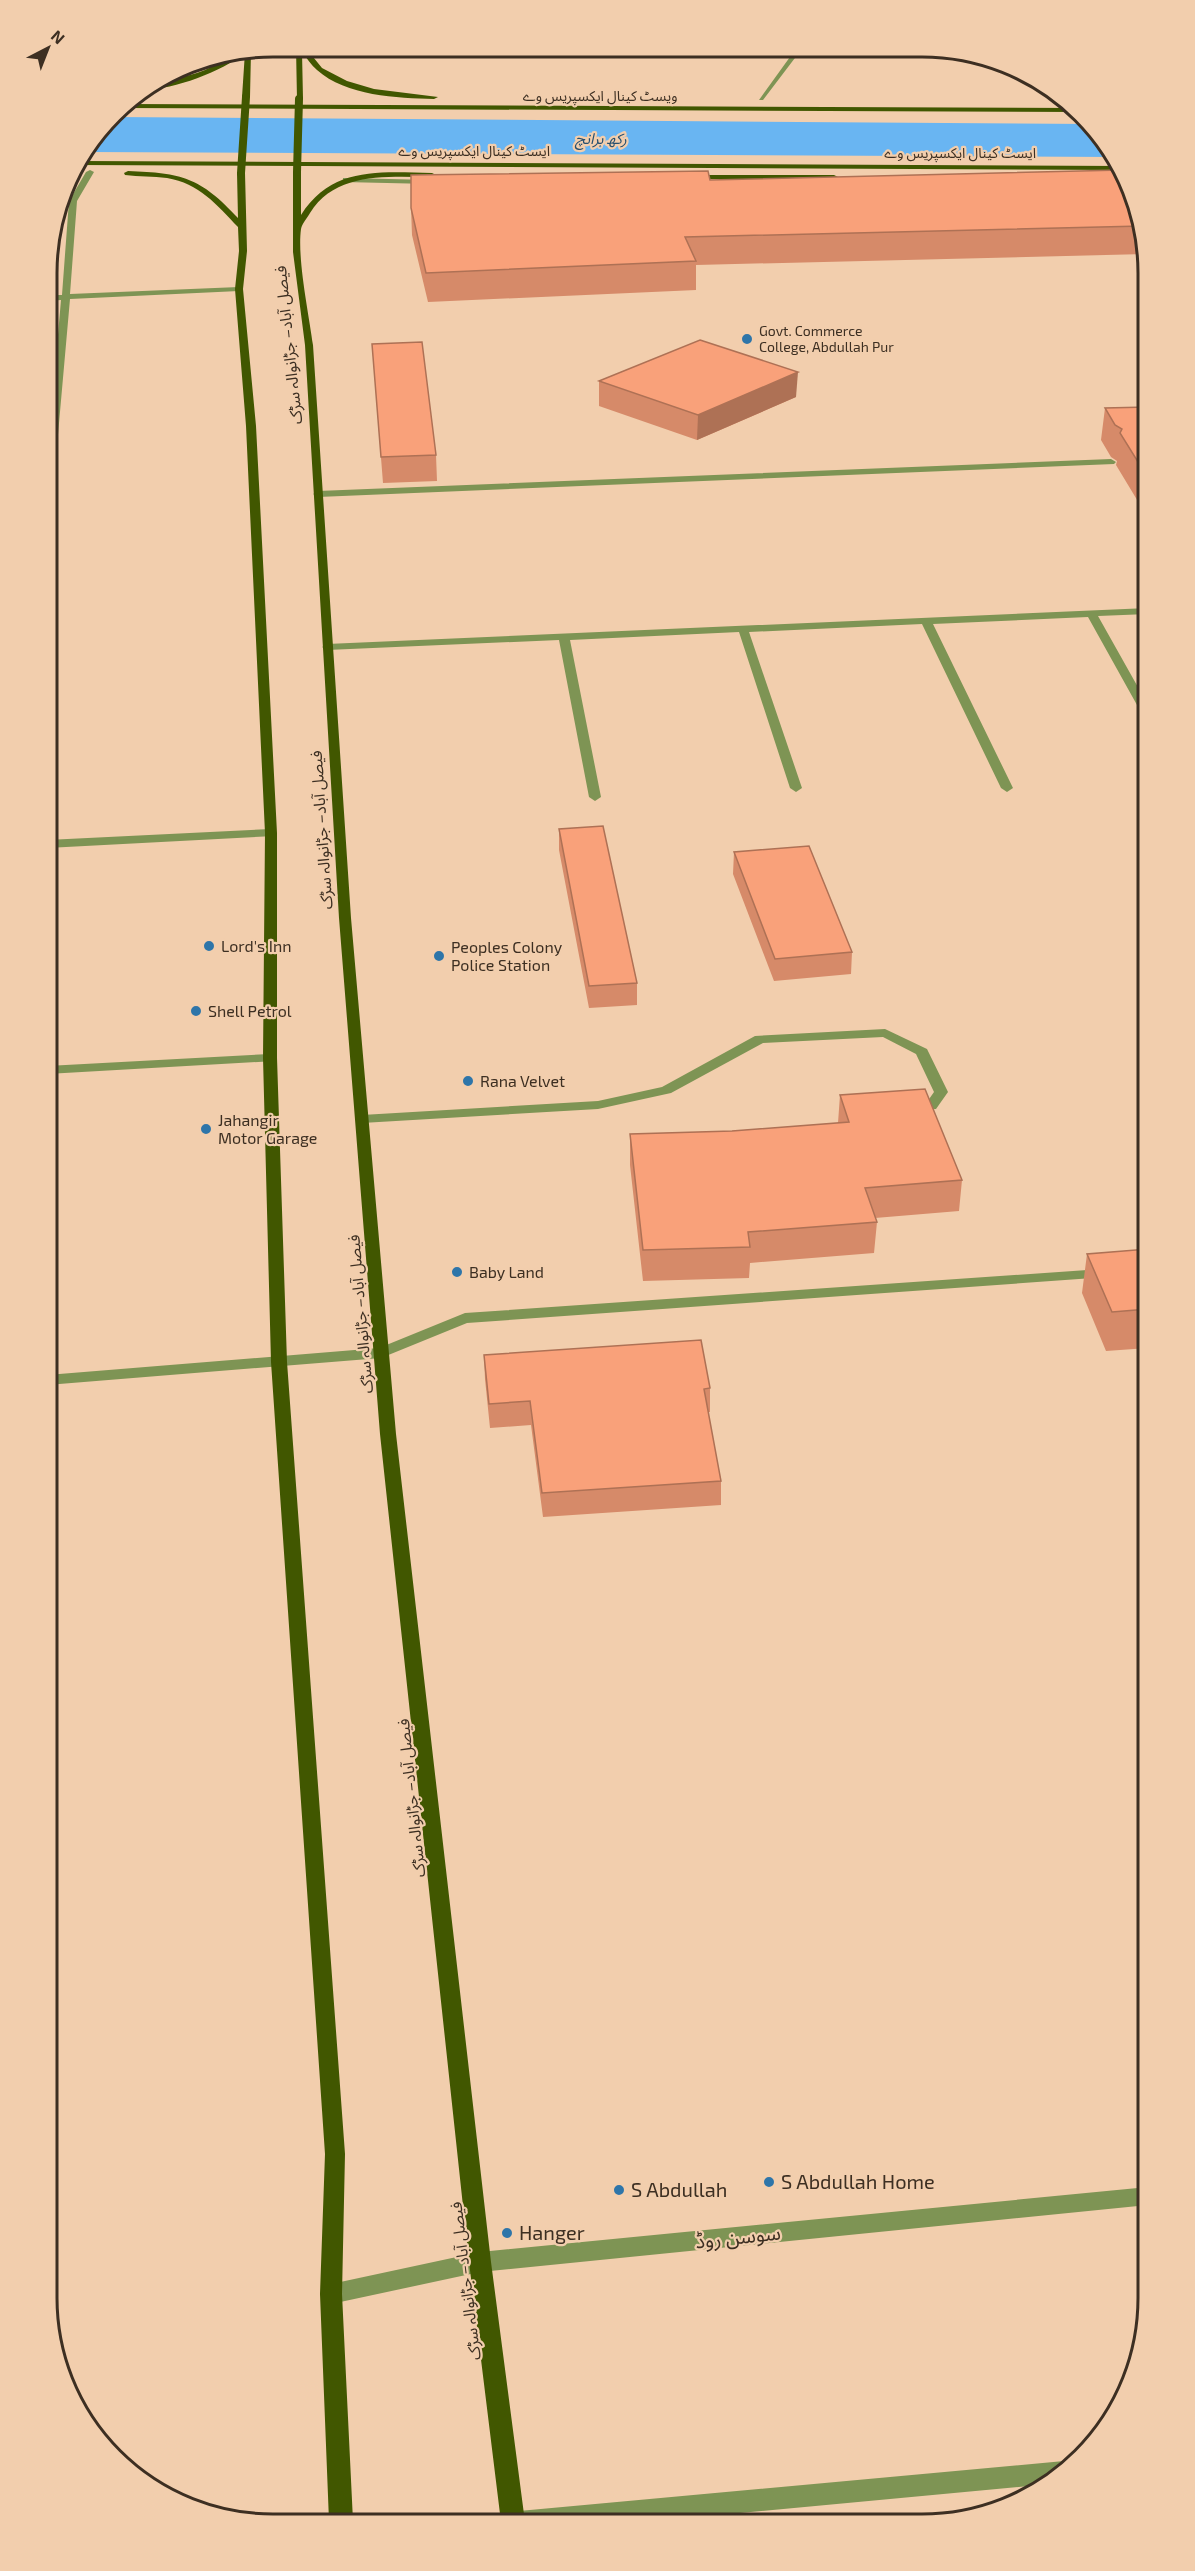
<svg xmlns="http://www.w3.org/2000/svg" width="1195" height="2571" font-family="'Exo 2','Noto Sans Arabic',sans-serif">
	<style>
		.water { fill: #69b5f2 }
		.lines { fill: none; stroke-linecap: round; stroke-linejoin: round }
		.minor { fill: #7e9454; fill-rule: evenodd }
		.major { fill: #415700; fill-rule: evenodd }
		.major-bridge { stroke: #415700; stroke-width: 8 }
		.wall { fill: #d68a69 }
		.shaded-wall { fill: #ae7155 }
		.building { fill: #f9a17a; stroke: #ae7155; stroke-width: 1.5 }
		.poi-dot { fill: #2e75a9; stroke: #f2cead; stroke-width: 2 }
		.labels { text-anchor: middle; stroke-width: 4.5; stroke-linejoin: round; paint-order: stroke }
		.far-street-label { font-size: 14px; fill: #3d2f22; stroke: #f2cead }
		.far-poi-label { font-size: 14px; fill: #3d2f22; stroke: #f2cead; text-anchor: start }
		.far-water-label { font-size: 15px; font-style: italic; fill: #264f6f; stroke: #f2cead }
		.street-label { font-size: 16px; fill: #3d2f22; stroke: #f2cead }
		.poi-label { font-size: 16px; fill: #3d2f22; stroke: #f2cead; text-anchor: start }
		.near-poi-label { font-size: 20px; fill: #3d2f22; stroke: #f2cead; text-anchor: start }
		.near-street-label { font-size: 20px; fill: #3d2f22; stroke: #f2cead }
		.rim { fill: none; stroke: #3d2f22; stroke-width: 3 }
	</style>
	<rect width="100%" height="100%" fill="#f2cead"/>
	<!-- water -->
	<path class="water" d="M113,117L1089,124L1116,157L86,152Z"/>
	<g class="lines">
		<!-- minor -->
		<path class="minor" d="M795,50H801L763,100H759Z
			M90,170L94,172L77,201L70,294L239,287L243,289L239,291L70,299L52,502L47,505V461L61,300L47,301V295H62L69,201L86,172Z
			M346,178L431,180L435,182L431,184L343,182V178Z
			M1111,459L1116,462L1114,464L318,497L313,494L318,491Z
			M1148,608V614L1098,616L1148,705V717L1142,714L1088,617L933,624L1013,788L1007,792L1001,788L922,624L749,632L802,788L796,792L790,788L739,632L570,640L601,797L595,801L589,797L559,640L327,650L322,647L327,644Z
			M271,829L275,830V836L47,848V840Z
			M885,1029L927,1049L948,1092L936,1109L908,1111L906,1108L908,1105L927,1102L934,1092L916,1054L883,1037L763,1043L671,1093L598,1109L362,1123L355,1119L362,1115L598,1101L662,1087L755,1036Z
			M270,1054L275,1055L277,1058L275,1061L47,1074V1066Z
			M1102,1269L1109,1274L1107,1277L467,1323L381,1358L47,1385V1375L379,1348L465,1313Z
			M1148,2187V2205L480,2272L331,2304L323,2301L320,2294L323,2287L331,2284L480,2252Z
			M1064,2461L1072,2465L1050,2484L634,2523L507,2522L511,2514L519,2511Z"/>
		<!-- major -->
		<path class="major" d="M296,47H305L322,68L347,81L374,89L438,97L434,99C397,98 346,96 317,70C311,65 307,58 302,52L303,99L297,100Z
			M251,51L250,97L246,99L242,97L245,52Z
			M244,53C222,72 174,89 145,90C162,79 186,78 205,70C218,64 231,53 244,53Z
			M123,104L1076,108L1079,112L120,108Z
			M79,161L1121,166L1122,170L76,165Z
			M297,170L301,172V215C332,166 380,172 432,173L436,175L432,177C388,177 336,171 310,213C307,218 302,224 301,229C297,259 309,314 313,345L351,918L396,1434L491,2262L525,2522H501L469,2262L380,1434L339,918L305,345L293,252V172Z
			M128,171C182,173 200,177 238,218L237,173L241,171L245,173L247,251L243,289L256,426L277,833V1058L287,1362L345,2154L342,2294L353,2521H329L320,2294L325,2154L271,1362L263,1058L265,833L246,426L235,289L239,251L238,227C217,205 199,183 167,178C153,176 139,177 125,175L124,173Z
			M690,175H834L838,177L834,179H687V175Z"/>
		<!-- major-bridge -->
		<path class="major-bridge" d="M297,172L299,99
			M241,173L246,97"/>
	</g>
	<!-- wall -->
	<path class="wall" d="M710,180L1141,214L1146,254L696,265V290L428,302L412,235L411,208Z
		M372,344L436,455L437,481L383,483Z
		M599,381L796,397L697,440L599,406Z
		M1148,407V518L1116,465L1117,461L1111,457L1101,440L1105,408Z
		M559,829L637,983V1005L589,1008L559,850Z
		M734,852L852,952L851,974L774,981L733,874Z
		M840,1095L962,1180L959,1211L875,1218L877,1222L874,1253L750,1263L749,1278L643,1281L630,1165V1134L732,1131L838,1123Z
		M1148,1249V1348L1106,1351L1082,1293L1087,1254Z
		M484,1355L710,1388V1412H708L721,1481V1505L543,1517L531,1425L490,1428L485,1379Z"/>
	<!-- shaded-wall -->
	<path class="shaded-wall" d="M798,372L796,397L697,440L698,415Z"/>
	<!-- building -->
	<path class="building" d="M1122,170L1141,214L1142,226L685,237L696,261L426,273L411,208V175L708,171L710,180Z
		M700,340L798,372L698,415L599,381Z
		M422,342L436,455L381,457L372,344Z
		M1148,407V478L1120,433L1122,429L1115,425L1105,408Z
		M603,826L637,983L589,986L559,829Z
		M809,846L852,952L775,959L734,852Z
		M925,1089L962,1180L865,1188L877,1222L748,1232L750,1247L643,1250L630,1134L732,1131L849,1122L840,1095Z
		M1148,1249V1309L1112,1312L1087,1254Z
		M701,1340L710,1388L704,1389L721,1481L542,1493L530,1401L489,1404L484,1355Z"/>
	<!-- markers -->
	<g class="poi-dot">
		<circle cx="747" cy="339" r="6"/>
		<circle cx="209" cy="946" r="6"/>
		<circle cx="439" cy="956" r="6"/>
		<circle cx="196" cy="1011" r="6"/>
		<circle cx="468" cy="1081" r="6"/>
		<circle cx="206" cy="1129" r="6"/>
		<circle cx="457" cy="1272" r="6"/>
		<circle cx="769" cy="2182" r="6"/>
		<circle cx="619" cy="2190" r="6"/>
		<circle cx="507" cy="2233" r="6"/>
	</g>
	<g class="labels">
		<!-- far-street labels -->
		<g class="far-street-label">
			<text x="600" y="101">ویسٹ کینال ایکسپریس وے</text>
			<text x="474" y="156">ایسٹ کینال ایکسپریس وے</text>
			<text x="960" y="158">ایسٹ کینال ایکسپریس وے</text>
		</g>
		<!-- far-poi labels -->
		<g class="far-poi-label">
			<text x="759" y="336">Govt. Commerce<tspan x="759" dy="16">College, Abdullah Pur</tspan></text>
		</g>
		<!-- far-water labels -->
		<g class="far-water-label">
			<text x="601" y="144">رکھ برانچ</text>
		</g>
		<!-- street labels -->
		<g class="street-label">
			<text transform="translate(288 345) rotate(-96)" y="6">فیصل آباد– جڑانوالہ سڑک</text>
			<text transform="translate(321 830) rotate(-94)" y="6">فیصل آباد– جڑانوالہ سڑک</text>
			<text transform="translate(360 1314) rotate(-95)" y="6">فیصل آباد– جڑانوالہ سڑک</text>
			<text transform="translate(411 1798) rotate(-96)" y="6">فیصل آباد– جڑانوالہ سڑک</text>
			<text transform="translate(465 2281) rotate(-97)" y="6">فیصل آباد– جڑانوالہ سڑک</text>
		</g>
		<!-- poi labels -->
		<g class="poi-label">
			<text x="221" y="952">Lord's Inn</text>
			<text x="451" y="953">Peoples Colony<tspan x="451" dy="18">Police Station</tspan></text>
			<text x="208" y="1017">Shell Petrol</text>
			<text x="480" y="1087">Rana Velvet</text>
			<text x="218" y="1126">Jahangir<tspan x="218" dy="18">Motor Garage</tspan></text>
			<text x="469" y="1278">Baby Land</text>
		</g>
		<!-- near-poi labels -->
		<g class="near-poi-label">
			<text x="781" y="2189">S Abdullah Home</text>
			<text x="631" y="2197">S Abdullah</text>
			<text x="519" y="2240">Hanger</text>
		</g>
		<!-- near-street labels -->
		<g class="near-street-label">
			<text transform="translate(738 2237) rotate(-6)" y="7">سوسن روڈ</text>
		</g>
	</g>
	<!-- crop -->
	<path d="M0 0H1195V2571H0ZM273 57H922A216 216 0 0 1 1138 273V2298A216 216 0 0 1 922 2514H273A216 216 0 0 1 57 2298V273A216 216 0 0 1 273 57Z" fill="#f2cead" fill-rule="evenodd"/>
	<path class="rim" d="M273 57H922A216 216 0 0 1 1138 273V2298A216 216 0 0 1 922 2514H273A216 216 0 0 1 57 2298V273A216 216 0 0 1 273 57Z"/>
	<!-- north arrow -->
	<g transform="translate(48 48) rotate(42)" stroke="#f2cead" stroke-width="4.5" paint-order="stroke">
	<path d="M0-4.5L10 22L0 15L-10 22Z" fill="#3d2f22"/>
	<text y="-9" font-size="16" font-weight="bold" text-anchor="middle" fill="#3d2f22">N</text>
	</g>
</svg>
